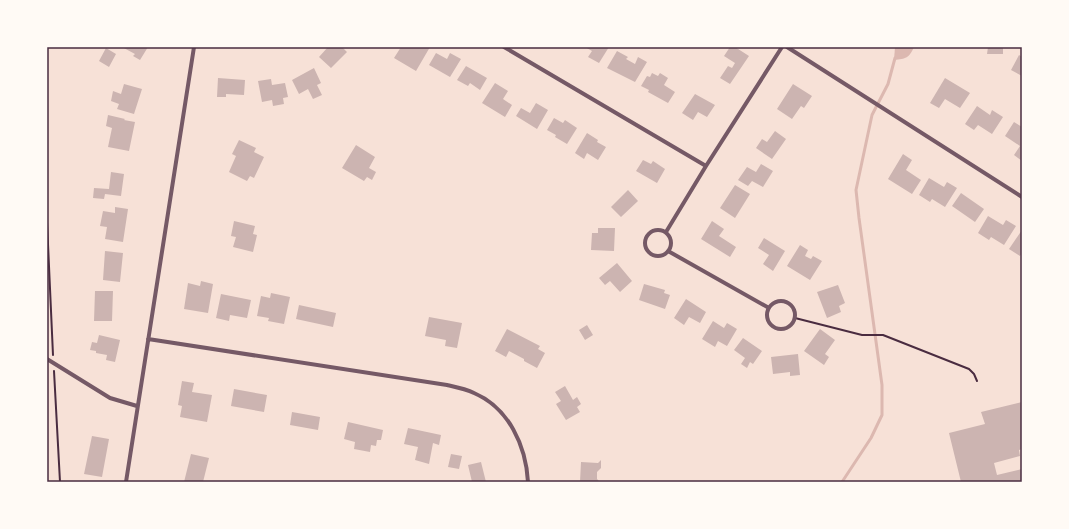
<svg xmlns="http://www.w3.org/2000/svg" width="1069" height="529" font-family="'Fira Sans Condensed',sans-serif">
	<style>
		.water { fill: #dcb8b0 }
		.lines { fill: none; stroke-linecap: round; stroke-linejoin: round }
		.stream { stroke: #dcb8b0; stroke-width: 3 }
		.building { fill: #ccb4b1 }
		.path { stroke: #4a2c40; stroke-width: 2 }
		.minor { stroke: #755966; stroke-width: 4 }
		.neatline { fill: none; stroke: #4a2c40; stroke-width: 1.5 }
	</style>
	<rect width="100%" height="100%" fill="#f7e1d7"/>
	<!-- water -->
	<path class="water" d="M895,47H914C909,58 906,59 894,60Z"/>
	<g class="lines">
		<!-- stream -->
		<path class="stream" d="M842,482L871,438L882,415V385L859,218L856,190L872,115L888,84L895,58"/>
	</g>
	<!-- building -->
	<path class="building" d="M122,47H148L140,60L133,56L135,54Z
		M328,47H342L347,52L331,68L319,57Z
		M401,47H430L416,71L394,58Z
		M585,47H609L599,63L588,57L592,51Z
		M730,47H735L749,56L730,84L720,78L728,66L732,68L735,63L724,56Z
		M988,47H1003V54H987Z
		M106,48L116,54L109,67L99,61Z
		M617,51L628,57L626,59L635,64L638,57L647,62L635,82L607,68Z
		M436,53L447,59L450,53L461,59L450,77L429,65Z
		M1019,55L1022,57V76L1011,70Z
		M466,66L487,78L480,90L470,83L468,86L457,80Z
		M314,68L321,83L317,85L322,95L313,99L308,89L299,94L292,80Z
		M652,73L658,76L660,73L668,78L664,85L675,92L668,103L648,92L649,90L641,86L647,76L650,77Z
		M218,78L245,80L244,95L226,94V97H217Z
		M945,78L970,93L960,108L945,99L939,108L930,103Z
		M271,79L272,85L285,83L288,97L283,98L284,104L273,106L272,100L262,102L258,81Z
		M495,83L508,91L503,99L512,105L505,117L482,103Z
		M124,84L142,89L134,114L117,109L119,104L111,101L113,91L121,94Z
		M793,84L812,96L804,108L801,106L792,119L777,109Z
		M695,94L715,105L707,117L698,112L693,120L682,113Z
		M536,103L548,110L537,129L516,116L521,108L530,113Z
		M977,106L990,115L992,110L1003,117L992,134L978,125L974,130L965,124Z
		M108,115L125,119L124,120L135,122L129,151L108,147L112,128L106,126Z
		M554,118L563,123L565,120L577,128L567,144L555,137L556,135L547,130Z
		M1014,122L1022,127V161L1014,155L1020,146L1005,136Z
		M775,131L786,139L772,159L756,148L762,139L767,142Z
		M587,133L598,140L597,142L606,147L598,160L587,153L584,159L575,153Z
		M239,140L256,148L254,152L264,157L254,178L250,176L247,181L229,172L236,156L232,154Z
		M356,145L375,157L369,168L376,172L372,180L367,177L364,181L342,168Z
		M903,154L912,160L906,170L921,180L912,194L888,179Z
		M643,160L651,164L653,161L665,169L657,183L636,171Z
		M761,164L773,171L763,187L752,181L748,186L738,180L747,167L756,172Z
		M111,172L124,174L121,196L105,194L104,199L93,198L94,188L109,189Z
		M929,178L944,187L947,182L957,188L945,207L932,199L930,202L919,195Z
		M735,185L750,194L735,218L720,208Z
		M628,190L638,201L621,217L611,207Z
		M961,193L984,209L975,222L952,206Z
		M115,207L128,209L123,242L105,239L107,227L100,226L103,211L115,213Z
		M988,216L1003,225L1006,220L1016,226L1004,245L991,237L989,240L978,233Z
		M234,221L255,226L253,234L257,235L253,252L233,247L236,237L231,236Z
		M712,221L724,229L719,236L736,247L730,257L701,239Z
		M598,228H615L614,251L591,250L592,233H598Z
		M1022,230V253L1020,256L1009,249Z
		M764,238L785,251L773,271L763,264L769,255L758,248Z
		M800,245L808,250L805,256L811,259L813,256L822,261L810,280L787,266Z
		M105,251L123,253L120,282L103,280Z
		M617,263L632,281L620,292L610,281L605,285L599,278Z
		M201,281L213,284L208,313L184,309L188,283L200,286Z
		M644,284L665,290L664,293L670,295L665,309L639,300Z
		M838,285L845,303L839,306L841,312L827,318L817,292Z
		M95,291H113L112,321H94Z
		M271,293L290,297L284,324L268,321L269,318L257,316L261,296L270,298Z
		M221,294L251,300L247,318L230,315L229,321L216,318Z
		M686,299L706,312L700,323L689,317L684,325L674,318Z
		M299,305L336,313L333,327L296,319Z
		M429,317L462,323L457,348L445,346L446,340L425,336Z
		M713,321L724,328L727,323L737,329L727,346L718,341L715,347L702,339Z
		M587,325L593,335L585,340L579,330Z
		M507,329L540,346L538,349L545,353L537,368L524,361V359L509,351L506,357L495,351Z
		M820,329L835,340L825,354L829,357L824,365L804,351Z
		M99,335L120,340L115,362L106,360L107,355L96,353V351L90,350L92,342L97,343Z
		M743,338L762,351L753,364L750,362L747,368L741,364L745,358L734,350Z
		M798,354L800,375L790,376V372L773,374L771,357Z
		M182,381L194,383L192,392L212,395L207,422L180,417L182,406L178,405Z
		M565,386L573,400L577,397L581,404L577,407L580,412L566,420L556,404L561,401L555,392Z
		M234,389L267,395L264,412L231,406Z
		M1022,402V449L1019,450L1020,456L994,463L997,475L1022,469V482H961L949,433L985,424L981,412Z
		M292,412L320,417L318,430L290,425Z
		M348,422L383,430L381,440H377L376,446L371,445L370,452L354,449L355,442L344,439Z
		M408,428L441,435L439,445L433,443L429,464L415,460L418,447L404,444Z
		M92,436L109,439L102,477L84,474Z
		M191,454L209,458L203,482H184Z
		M451,454L462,456L459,469L448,467Z
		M601,460V468L597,472V479L600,482H580L581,462L598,463Z
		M481,462L486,482H472L468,465Z"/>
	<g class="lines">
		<!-- path -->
		<path class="path" d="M47,222L53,355
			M795,318L862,335H883L969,369L974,374L977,381
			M54,371L60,482"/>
		<!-- minor -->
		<path class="minor" d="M504,47L706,166
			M787,47L1022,197
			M645 243a13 13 0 1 1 26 0a13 13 0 1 1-26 0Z
			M666,232L706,166L782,47
			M668,251L769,308
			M767 315a14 14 0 1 1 28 0a14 14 0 1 1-28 0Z
			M148,339L447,385C456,387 466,389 474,393C509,408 526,446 528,482
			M47,359L110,398L137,406
			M126,482L194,47"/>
	</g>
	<!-- border -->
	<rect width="1069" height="529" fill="none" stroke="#fffaf5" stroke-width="96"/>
	<rect x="48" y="48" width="973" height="433" class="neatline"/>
</svg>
